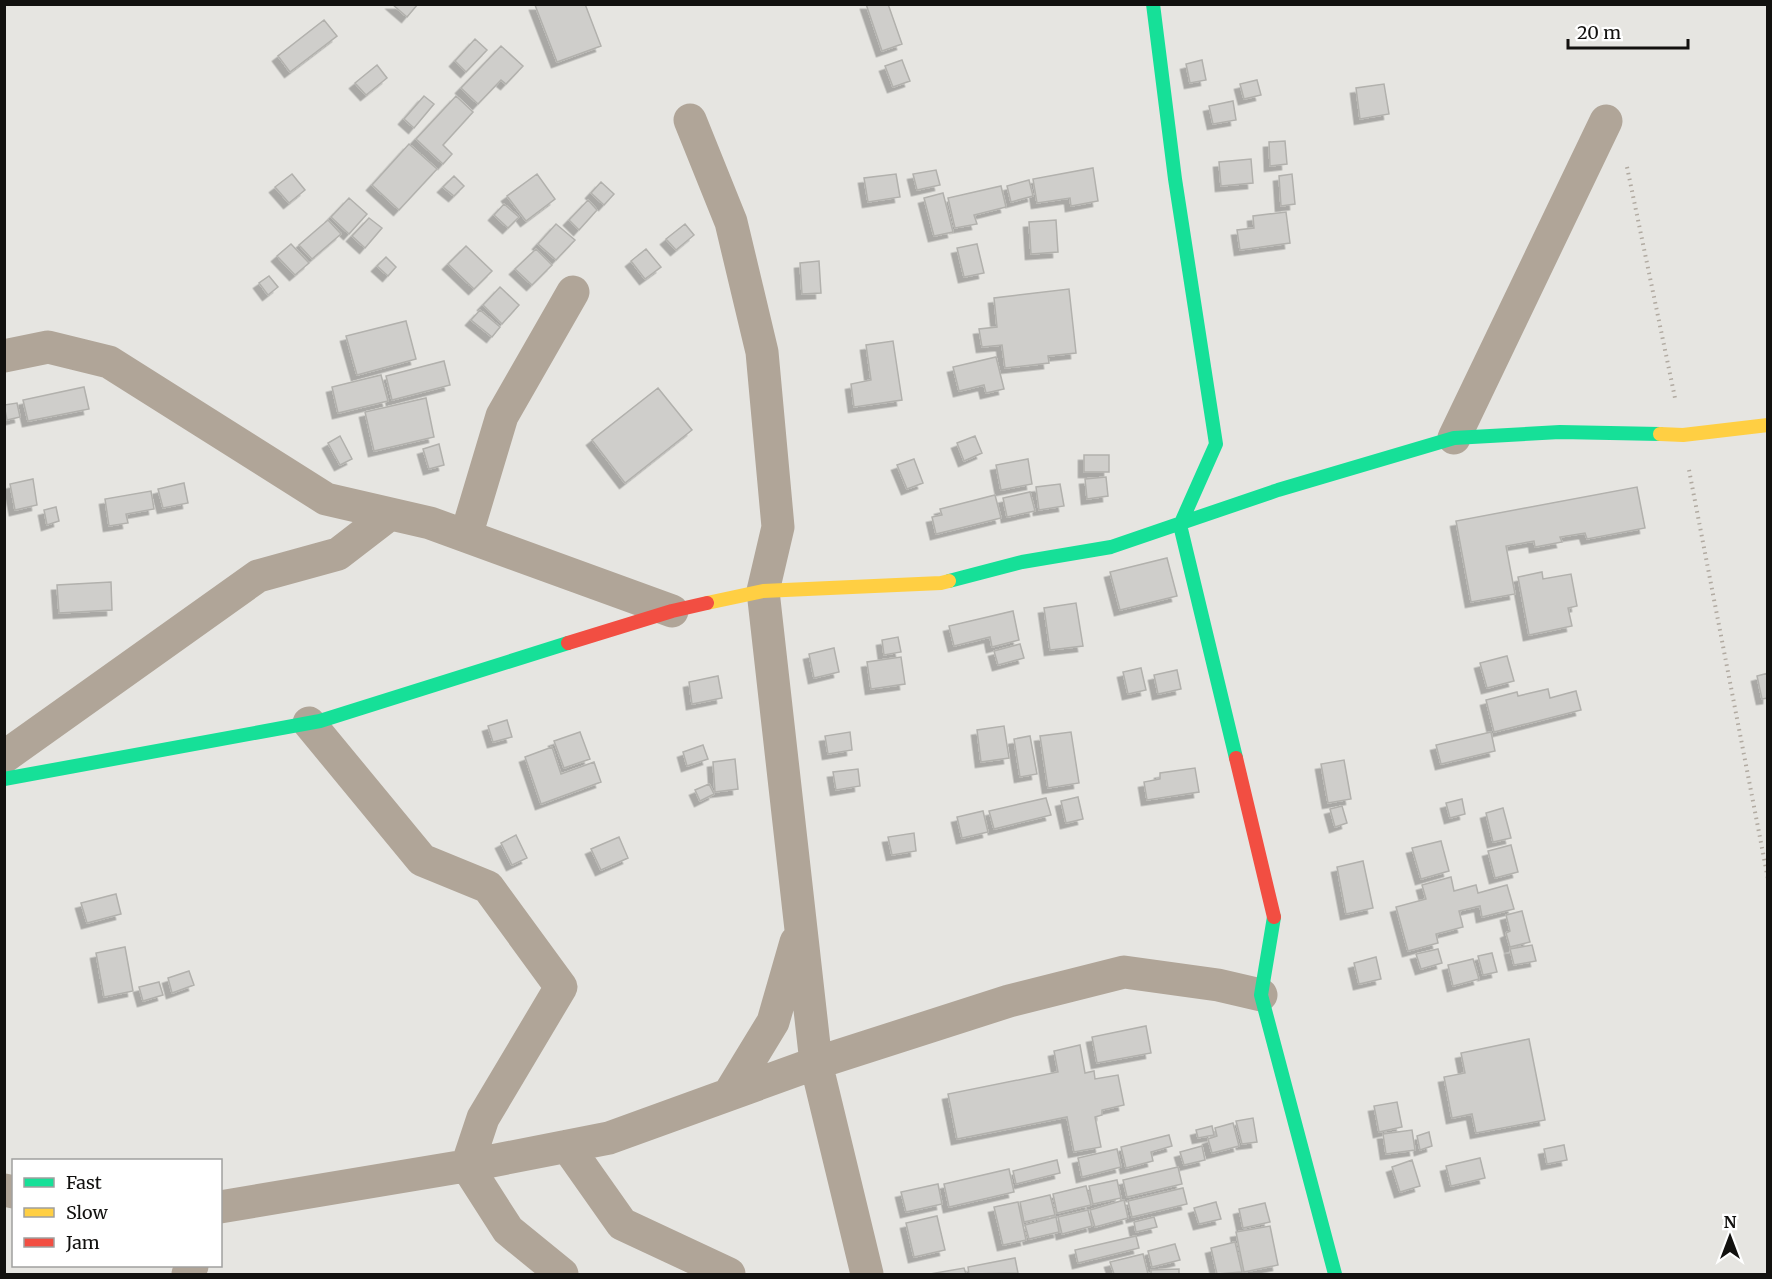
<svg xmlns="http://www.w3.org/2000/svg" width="1772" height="1279" font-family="Merriweather,serif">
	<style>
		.building { fill: #cfcecb; stroke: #b2b1ad; stroke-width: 1.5; filter: url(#shadow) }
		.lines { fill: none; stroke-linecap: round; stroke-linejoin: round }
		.path { stroke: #b1aaa1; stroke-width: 4; stroke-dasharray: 1.5 4.5; stroke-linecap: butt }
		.street { stroke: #b0a598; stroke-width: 33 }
		.fast { stroke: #16e098; stroke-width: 14 }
		.slow { stroke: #ffcf43; stroke-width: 14 }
		.jam { stroke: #f24e42; stroke-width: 14 }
	</style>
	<defs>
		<filter id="shadow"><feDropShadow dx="-5.5" dy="5.5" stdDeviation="0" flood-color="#0004"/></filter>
	</defs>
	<rect width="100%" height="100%" fill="#e6e5e1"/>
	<!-- building -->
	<path class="building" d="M392,4H418L407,17Z
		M585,4L601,46L557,62L535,5Z
		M866,4H888L902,44L882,51Z
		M324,20L337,36L290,72L278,56Z
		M475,39L487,50L466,72L455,61Z
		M501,46L523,66L506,84L501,80L478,104L461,88Z
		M902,60L910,81L893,87L885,66Z
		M1202,60L1206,80L1190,83L1186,64Z
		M377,65L387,78L366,95L355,83Z
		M1257,80L1261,95L1244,99L1240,84Z
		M1384,84L1389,114L1360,119L1356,88Z
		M424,96L434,104L414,128L404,119Z
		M456,96L473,112L443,145L452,154L443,164L416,139Z
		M1233,101L1236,120L1213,124L1209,106Z
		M1285,141L1287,164L1270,166L1269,142Z
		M409,144L437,169L399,210L372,185Z
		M1251,159L1253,183L1221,186L1219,162Z
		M1093,168L1098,201L1071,206L1070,198L1037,203L1033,179Z
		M936,170L940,185L917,190L913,174Z
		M292,174L305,190L289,203L275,187Z
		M537,174L555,199L526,221L507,196Z
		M896,174L900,197L868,202L864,178Z
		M1292,174L1295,204L1281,206L1279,176Z
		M454,176L464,186L454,196L443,187Z
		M1029,180L1033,196L1011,202L1007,186Z
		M601,182L614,194L604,205L591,193Z
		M1001,186L1006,207L974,215L977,224L955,228L948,198Z
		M943,193L953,232L934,236L924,198Z
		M349,198L367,214L349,234L331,217Z
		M588,200L597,210L579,230L569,220Z
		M504,204L519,217L508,228L494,215Z
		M1286,212L1290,243L1240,250L1237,230L1254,228L1253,216Z
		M369,218L382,228L365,248L352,236Z
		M328,220L341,234L312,259L299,245Z
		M1056,220L1058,252L1031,254L1029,222Z
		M556,224L575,240L556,260L538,244Z
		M685,224L694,235L676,250L666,239Z
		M291,244L309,263L295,275L277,256Z
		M977,244L984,273L964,277L957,248Z
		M466,246L492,271L474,289L448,264Z
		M536,249L552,265L532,285L515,269Z
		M646,249L661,267L645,279L631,261Z
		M386,257L396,267L388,276L377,266Z
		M819,261L821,293L802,294L800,263Z
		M269,276L278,287L268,295L259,283Z
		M500,287L519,305L502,324L483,305Z
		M1069,289L1076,353L1048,356L1049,363L1005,368L1002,345L982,347L979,329L997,327L994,298Z
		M480,310L500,327L492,337L471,320Z
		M406,321L416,359L357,375L346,336Z
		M893,341L902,400L854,407L851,384L871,380L866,345Z
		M996,357L1004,389L986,393L984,385L959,391L953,367Z
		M444,361L450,385L392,400L386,376Z
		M381,375L388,401L338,413L332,387Z
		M84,387L89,409L28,421L23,400Z
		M658,388L692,430L625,483L592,440Z
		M426,398L434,437L374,451L365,412Z
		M17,403L20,417L7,420L4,405Z
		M340,436L352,459L340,465L328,443Z
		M975,436L982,453L964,461L957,443Z
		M439,444L444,465L429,469L423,449Z
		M1084,455H1109V472H1084Z
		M914,459L923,483L907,489L897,465Z
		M1028,459L1032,484L1001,490L996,465Z
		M1106,477L1108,496L1087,499L1085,479Z
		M33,479L37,505L15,510L10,484Z
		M184,483L188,503L163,508L158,489Z
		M1060,484L1064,506L1039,510L1036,487Z
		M1637,487L1645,528L1587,539L1585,533L1560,537L1562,542L1535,547L1534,541L1506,546L1515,594L1471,602L1456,521Z
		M151,491L154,509L126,514L128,523L109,526L105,499Z
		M1030,492L1035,511L1007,517L1003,498Z
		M995,495L1001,518L936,534L932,517L942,515L940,509Z
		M56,507L59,521L47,525L44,510Z
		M1167,558L1177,596L1120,610L1110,572Z
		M1542,572L1543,579L1571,574L1577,606L1568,608L1572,626L1529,635L1518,577Z
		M111,582L112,610L59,613L57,585Z
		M1076,603L1083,646L1050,650L1044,608Z
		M1013,611L1019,640L992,647L990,637L954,646L949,626Z
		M898,637L901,652L884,655L882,640Z
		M1020,644L1024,658L998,665L994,651Z
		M834,648L839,672L814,678L809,654Z
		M1507,656L1514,681L1487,688L1480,663Z
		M901,657L905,684L871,689L867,662Z
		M1141,668L1146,690L1128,694L1123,672Z
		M1177,670L1181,689L1158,694L1154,675Z
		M1768,673V698L1762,699L1757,676Z
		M718,676L722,698L692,704L689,682Z
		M1548,689L1550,698L1576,691L1581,710L1494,732L1486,700L1517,692L1518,696Z
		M507,720L512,737L493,742L488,726Z
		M1004,726L1009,758L981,762L977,730Z
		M580,732L590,759L564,768L554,741Z
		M850,732L852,750L828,754L825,736Z
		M1071,732L1079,783L1048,788L1040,736Z
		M1491,732L1495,751L1441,764L1436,745Z
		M1030,736L1037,774L1020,777L1014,739Z
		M703,745L708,759L687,766L683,752Z
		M552,747L561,774L594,762L601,782L541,804L525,757Z
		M735,759L738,789L715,792L713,762Z
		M1344,760L1351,799L1328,803L1321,764Z
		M1195,768L1199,792L1147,800L1144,782L1160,779V773Z
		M858,769L860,786L836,790L833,772Z
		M709,784L714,794L700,801L695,790Z
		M1078,797L1083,819L1066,823L1061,801Z
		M1046,798L1051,815L994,829L989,811Z
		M1462,799L1465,814L1450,818L1446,803Z
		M1342,806L1347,823L1335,827L1330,809Z
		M1503,808L1511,838L1493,842L1486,813Z
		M983,811L988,832L962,838L957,817Z
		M914,833L916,851L892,855L888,837Z
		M516,835L527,858L512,865L501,843Z
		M619,837L628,858L601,870L591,849Z
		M1441,841L1449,871L1421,879L1412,848Z
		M1511,845L1518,872L1495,878L1488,851Z
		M1363,861L1373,908L1346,914L1337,867Z
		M1451,877L1454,891L1476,885L1478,893L1507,885L1514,909L1482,917L1480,906L1459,911L1463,927L1436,934L1438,943L1408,951L1396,907L1426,899L1422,885Z
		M116,894L121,914L87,923L81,903Z
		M1522,911L1530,942L1510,947L1506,933L1510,931L1506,915Z
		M1532,945L1536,961L1514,965L1510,949Z
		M125,947L133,991L104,997L96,953Z
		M1438,949L1442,963L1421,969L1416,954Z
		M1492,953L1497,972L1483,975L1478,956Z
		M1376,957L1381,979L1359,984L1354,963Z
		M1473,959L1479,979L1453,986L1448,965Z
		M189,971L194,985L172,993L168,978Z
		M159,982L163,995L143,1001L139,987Z
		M1146,1026L1151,1053L1097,1063L1092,1037Z
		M1529,1039L1545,1120L1476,1133L1472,1114L1452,1118L1444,1077L1465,1073L1461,1053Z
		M1080,1045L1085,1073L1094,1071L1095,1079L1118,1075L1124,1105L1102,1110V1115L1095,1117L1101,1147L1074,1152L1067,1117L957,1139L948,1094L1058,1072L1054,1051Z
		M1397,1102L1402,1127L1379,1132L1374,1106Z
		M1253,1118L1257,1142L1242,1144L1236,1121Z
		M1233,1123L1239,1146L1212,1153L1208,1139L1217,1136L1215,1128Z
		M1212,1126L1214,1135L1198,1138L1196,1130Z
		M1412,1130L1415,1150L1386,1154L1383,1134Z
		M1429,1132L1432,1146L1420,1150L1417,1136Z
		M1169,1135L1172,1146L1151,1152L1153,1161L1126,1168L1121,1147Z
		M1564,1145L1567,1160L1547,1164L1544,1149Z
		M1202,1146L1205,1160L1184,1165L1180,1152Z
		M1117,1149L1121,1167L1082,1177L1078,1158Z
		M1480,1158L1485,1178L1451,1186L1446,1166Z
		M1057,1160L1060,1173L1016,1184L1013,1171Z
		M1412,1160L1420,1186L1400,1192L1392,1167Z
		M1178,1167L1182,1184L1127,1197L1123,1180Z
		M1009,1169L1014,1192L949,1207L944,1184Z
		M1117,1180L1121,1198L1093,1204L1089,1186Z
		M938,1184L942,1204L906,1212L901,1192Z
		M1086,1186L1091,1205L1057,1213L1053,1194Z
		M1183,1188L1187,1204L1132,1217L1128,1201Z
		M1050,1195L1055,1215L1024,1222L1020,1202Z
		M1124,1200L1128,1218L1095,1227L1090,1210Z
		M1018,1202L1026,1240L1003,1245L994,1207Z
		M1216,1202L1221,1219L1199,1224L1194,1208Z
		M1265,1203L1270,1222L1243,1228L1239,1209Z
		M1088,1210L1092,1226L1062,1234L1058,1217Z
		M937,1216L945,1250L914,1257L906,1223Z
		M1056,1217L1059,1232L1029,1239L1025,1225Z
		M1154,1217L1157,1227L1136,1232L1134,1222Z
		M1270,1226L1278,1265L1244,1272L1236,1232Z
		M1136,1236L1139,1248L1078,1263L1075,1250Z
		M1235,1242L1242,1272L1217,1274L1211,1248Z
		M1175,1244L1180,1260L1152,1267L1148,1251Z
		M1143,1254L1148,1274H1114L1110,1262Z
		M1015,1258L1018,1273L969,1274L968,1267Z
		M964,1268L966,1274H930Z
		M1179,1269V1274H1151V1270Z"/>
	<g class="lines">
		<!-- path -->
		<path class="path" d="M1627,167L1675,398
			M1689,470L1768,879
			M1768,987V1107"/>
		<!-- street -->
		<path class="street" d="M690,120L731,222L762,352L778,527L763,591L816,1063L867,1274
			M4,356L48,347L109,362L326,499L430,523L672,611
			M1454,438L1606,121
			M466,536L502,416L573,292
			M309,723L422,860L488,887L561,987L483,1118L467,1166L508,1230L562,1274
			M4,757L258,576L338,554L390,514
			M729,1094L773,1022L796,942
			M567,1146L622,1224L729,1274
			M4,1190L14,1192
			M220,1207L471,1165L609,1138L816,1063L1009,1001L1124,972L1218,985L1261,995
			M188,1274L192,1266"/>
		<!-- fast -->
		<path class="fast" d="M1153,4L1175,179L1216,444L1180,525L1236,758
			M949,581L1022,562L1111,547L1278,490L1454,438L1560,432L1660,434
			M4,779L320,721L568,643
			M1274,917L1261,995L1335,1274"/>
		<!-- slow -->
		<path class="slow" d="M1660,434L1683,435L1768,425
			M707,603L763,591L941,583L949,581"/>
		<!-- jam -->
		<path class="jam" d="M568,643L672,611L707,603
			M1236,758L1274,917"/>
	</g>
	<!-- border -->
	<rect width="1772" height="1279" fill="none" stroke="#12110f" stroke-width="12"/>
	<!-- legend -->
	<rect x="12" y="1159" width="210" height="108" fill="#ffffff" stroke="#a0a09f" stroke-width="1.5"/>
	<rect x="24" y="1178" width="30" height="9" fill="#16e098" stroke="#a0a09f" stroke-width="1.5"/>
	<text x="66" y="1189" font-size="18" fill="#12110f">Fast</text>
	<rect x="24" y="1208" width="30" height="9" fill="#ffcf43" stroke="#a0a09f" stroke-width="1.5"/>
	<text x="66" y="1219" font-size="18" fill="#12110f">Slow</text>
	<rect x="24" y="1238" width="30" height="9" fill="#f24e42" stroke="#a0a09f" stroke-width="1.5"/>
	<text x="66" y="1249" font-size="18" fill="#12110f">Jam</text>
	<!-- north arrow -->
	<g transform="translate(1730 1237)" stroke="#ffffff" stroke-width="4.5" paint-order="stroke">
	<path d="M0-4.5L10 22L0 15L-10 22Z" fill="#12110f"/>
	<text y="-9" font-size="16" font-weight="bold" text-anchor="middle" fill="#12110f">N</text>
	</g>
	<!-- scale -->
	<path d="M1568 39v9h120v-9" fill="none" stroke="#12110f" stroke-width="3"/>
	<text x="1577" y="39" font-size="18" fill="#12110f" stroke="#ffffff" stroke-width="4.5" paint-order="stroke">20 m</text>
</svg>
